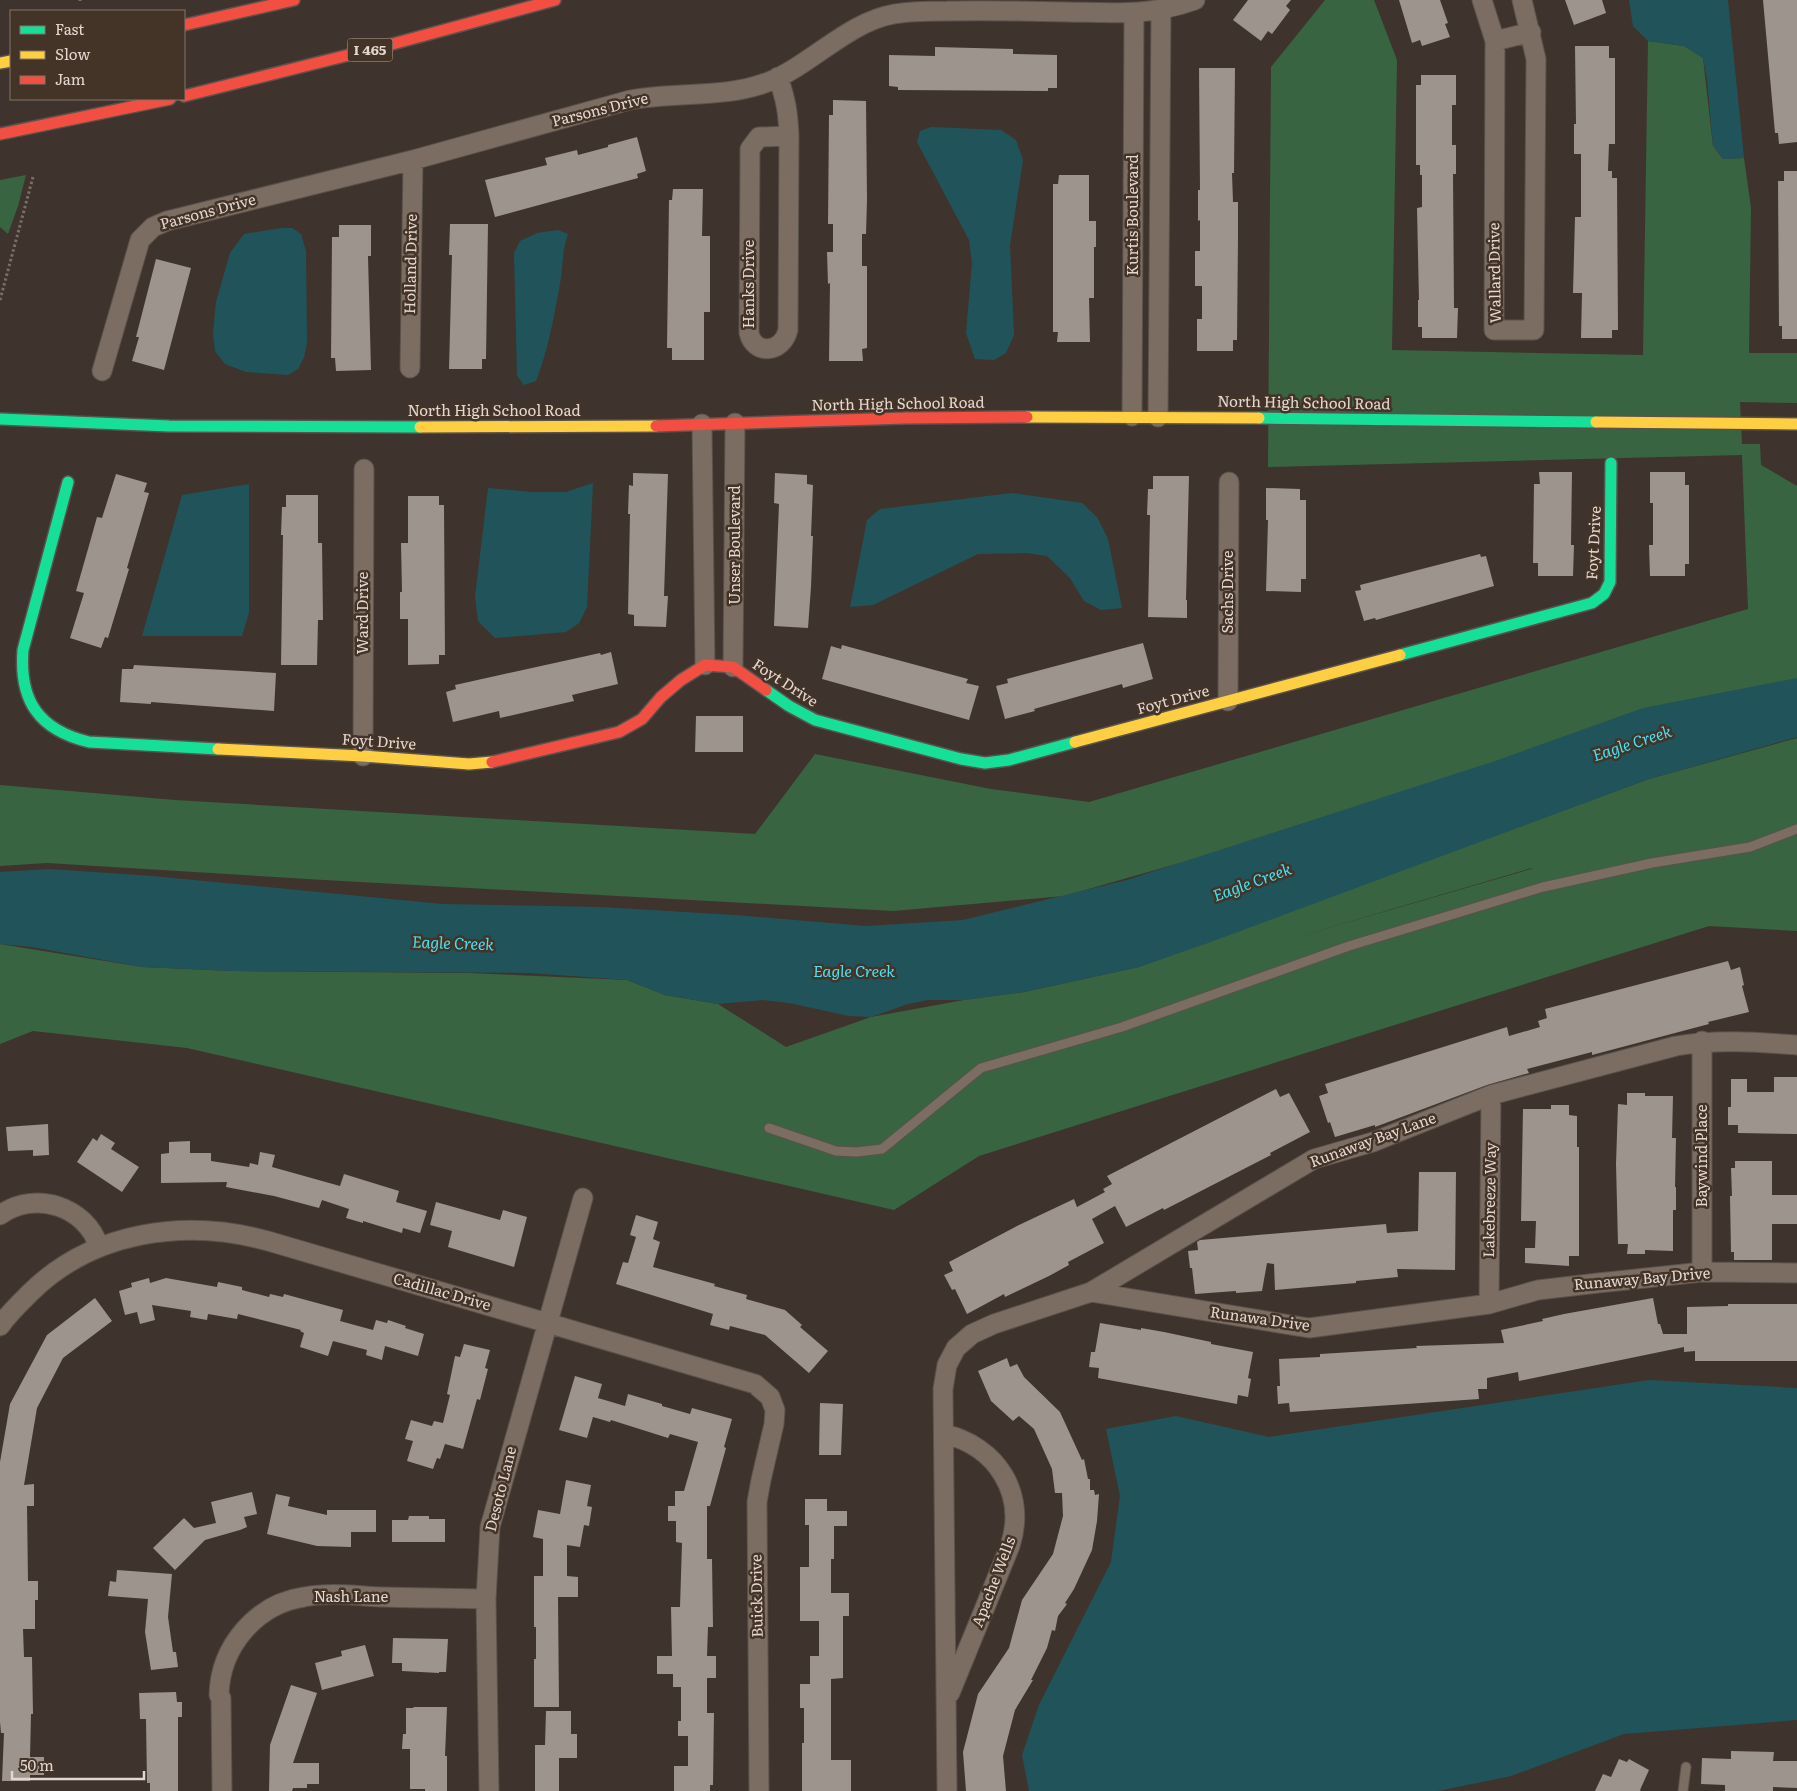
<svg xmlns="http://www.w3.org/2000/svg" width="1797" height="1791" font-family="Literata,serif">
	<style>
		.green { fill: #386441; fill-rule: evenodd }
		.water { fill: #21545a }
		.building { fill: #9d948e }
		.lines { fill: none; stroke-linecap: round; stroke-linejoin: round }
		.lane-casing { stroke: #5a524c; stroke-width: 11 }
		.street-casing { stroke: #5a524c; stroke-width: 21 }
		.fast-casing { stroke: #5a524c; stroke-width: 14 }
		.slow-casing { stroke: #5a524c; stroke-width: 14 }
		.jam-casing { stroke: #5a524c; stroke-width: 14 }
		.path { stroke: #796f67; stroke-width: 3; stroke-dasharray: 2.5 2.5; stroke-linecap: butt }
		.lane { stroke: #7b6d62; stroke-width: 9 }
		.street { stroke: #7b6d62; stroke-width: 19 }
		.fast { stroke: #16e098; stroke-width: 11 }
		.slow { stroke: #ffcf43; stroke-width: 11 }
		.jam { stroke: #f24e42; stroke-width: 11 }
		.labels { text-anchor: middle; stroke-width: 5; stroke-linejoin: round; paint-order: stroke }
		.shield { fill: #443327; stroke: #b3a69e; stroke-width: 1 }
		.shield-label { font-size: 14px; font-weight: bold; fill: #e3d8d1 }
		.street-label { font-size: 15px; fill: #e3d8d1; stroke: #443327 }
		.water-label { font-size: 16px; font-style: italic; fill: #45e2f5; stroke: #443327 }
	</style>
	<rect width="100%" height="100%" fill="#3e342d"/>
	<!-- green -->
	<path class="green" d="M1325,0H1374L1397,60L1392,350L1643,355L1648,41L1684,46L1703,58L1713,146L1723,159L1744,158L1751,208L1749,353H1797V403L1740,402L1742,444H1760L1761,465L1797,486V687L1064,896L893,911L324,880L47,863L0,866V785L175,800L755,834L815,754L991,789L1089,802L1748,609L1742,455L1268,467L1271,67Z
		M26,175L18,206L8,234L0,227V180Z
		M1797,738V931L1709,926L979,1156L894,1210L187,1048L33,1031L0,1044V944L142,967L234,971L468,973L627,980L665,995L718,1004L786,1047L871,1017L964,1000L1024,992L1139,967L1649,779ZM1532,868L1531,869L1287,940Z"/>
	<!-- water -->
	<path class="water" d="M1629,0H1728L1744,158L1723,159L1713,146L1707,79L1703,58L1684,46L1648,41L1633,26Z
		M931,127L1001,130L1016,140L1023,160L1010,245L1014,335L1006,353L994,360L975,359L966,333L972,263L969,240L917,142L920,131Z
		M281,228H292L301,234L306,251L307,343L304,357L298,369L288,375L246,372L225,364L215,351L213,334L216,302L230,253L244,234Z
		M558,230L568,234C562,250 563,267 560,284C554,317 548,350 536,381L524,385L517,376L514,253L520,241L537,233Z
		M593,483L587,607L579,623L566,632L495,638L478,621L475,597L488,488L532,492H566Z
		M249,484V613L242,636H142L182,495Z
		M1012,493L1082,503L1097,517L1108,539L1122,608L1101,610L1084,601L1070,578L1047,556L1026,553L978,554L873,605L850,607L867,520L880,509Z
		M1797,678V737L1649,779L1208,943L1139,967L1024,992L964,1000H928L908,1004L871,1017L849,1016L789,1003L763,1000L718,1004L665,995L627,980L530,973L234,971L142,967L32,947L0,944V872L49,869L152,876L442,904L600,907L735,915L866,926L963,920L1127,880L1495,761L1643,708Z
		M1649,1380L1797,1388V1720L1624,1734L1511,1776L1438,1791H1029L1022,1755L1039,1705L1111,1562L1120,1496L1106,1429L1176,1416L1269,1437Z"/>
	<!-- building -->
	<path class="building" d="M1248,0H1291L1286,6L1290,10L1272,34L1268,31L1261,41L1233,20Z
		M1399,0H1440L1448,23L1445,24L1450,37L1422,46L1420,40L1412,43Z
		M1565,0H1602L1606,13L1574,25Z
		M1763,0H1797V142L1779,144L1778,133H1775Z
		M1575,46H1609V58H1615V144H1609L1608,171H1612V178H1617L1618,330H1612V338H1581L1582,293H1573L1575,217H1581V154H1574V124H1576Z
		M935,47L1013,49V54L1057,55V88H1048V91L898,90V87L889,86V55L935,56Z
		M1199,68H1235L1234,173H1232L1233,202H1238V238L1237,340H1233V351H1197V319H1202V286H1195V251H1200V220L1198,221V190H1200Z
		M1421,75H1456V105H1452V145H1456V174H1453L1454,308H1458L1457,338H1422V327H1418V300H1419L1417,208L1422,207V175H1420V165H1416V85H1421Z
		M833,100L866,101L867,200L866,234H862V266H867V348L862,349L863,361H829L830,283L828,284L827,252H833V224H828L829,115H833Z
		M637,137L646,171L637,174L638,178L495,217L485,180L547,165L545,158L577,150L578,155L608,147V145Z
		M1784,171H1797V339H1782V326H1779L1778,181H1784Z
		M1059,175H1089V221H1096V247H1094V298H1089L1090,342H1057L1058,332H1053V184H1058Z
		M673,189H703L702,236H710V312H704V360H672V348H667L669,200H672Z
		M450,224H488L486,359H482V369H449L452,255H449Z
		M339,225H371V256H368L371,370L336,371L335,358H331L332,237H339Z
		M156,259L191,268L164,370L132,361L139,337H136Z
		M1539,472H1572L1571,545H1574L1573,576H1538V563H1533L1534,484H1540Z
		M1650,472H1685V485H1689V564H1685V576H1650L1649,545H1653V503H1650Z
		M633,473L668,474L664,596H668L666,627L634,626V615L628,614L630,514H628L629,485L633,486Z
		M775,473L807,475V484L813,485L811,536H813L811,587L808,628L774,626L779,504L774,503Z
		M116,474L147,483L144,492L149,493L127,568L129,569L108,638L105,637L101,648L70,638L84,593L76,591L90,542L97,517L102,518Z
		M1153,476H1189L1186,600H1187V618L1148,617L1150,515H1147L1148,489H1153Z
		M1266,488L1300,489V500H1306V579H1301V592L1266,591L1268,520H1266Z
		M286,495H318V543H322L323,620H318L317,665H281L283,535H281L282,507H286Z
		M408,496H439V505H444L445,655H439V664L408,665V619H400V592H402L401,543H408Z
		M1480,554L1481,557L1486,556L1494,586L1376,620L1375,618L1364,621L1355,591L1361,590L1360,585Z
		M1143,643L1153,679L1123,688L1122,684L1034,709L1035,711L1005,719L996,686L1008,683L1007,679Z
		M842,645L968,679L966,683L979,686L969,720L822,679L831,646L841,649Z
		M611,652L618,684L572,695L574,701L500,718L499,711L453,722L446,692L456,689L455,685L600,653L601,655Z
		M134,665L276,673L274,711L151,702V704L120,702L122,669H133Z
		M696,716H743V752H695Z
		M1728,961L1731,970L1740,967L1744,985L1742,986L1749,1012L1708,1022L1709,1024L1592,1055V1052L1527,1069L1529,1073L1487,1085L1375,1127V1125L1335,1137L1330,1122L1328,1123L1319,1096L1328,1093L1325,1084L1507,1027L1509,1036L1540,1027L1538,1021L1547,1018L1545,1009Z
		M1774,1077H1797V1134L1738,1133V1125H1728V1107H1731V1079H1747V1092H1774Z
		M1276,1089L1280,1097L1289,1093L1310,1132L1270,1153L1271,1155L1164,1210L1163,1208L1126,1227L1115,1206L1092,1219L1104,1243L1068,1262L1069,1265L1049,1276L1005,1297L1004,1294L967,1314L955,1289L952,1290L944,1275L953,1271L949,1262L1019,1225L1074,1199L1077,1207L1105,1192L1103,1189L1112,1184L1107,1176Z
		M1627,1093H1645V1096H1673L1672,1138H1676L1675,1187H1676V1210H1673V1251L1645,1250V1254H1627L1628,1244H1618L1616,1164L1618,1104L1627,1105Z
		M1551,1105H1569V1115L1577,1116V1147H1579V1256H1569V1266L1525,1263V1248H1535L1536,1221H1521L1523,1109H1551Z
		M48,1124L49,1155L33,1156V1150L8,1151L6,1127Z
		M101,1134L115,1143L111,1149L139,1167L122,1192L77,1162L93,1138L97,1141Z
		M190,1141V1153H211V1161L249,1167L250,1163L258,1165L260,1152L275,1155L272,1167L340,1186L344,1174L399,1191L396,1202L427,1211L420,1233L403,1228L402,1233L363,1221V1223L346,1218L349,1209L322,1200L319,1208L274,1196L226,1187L227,1182L161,1183V1154L169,1153V1142Z
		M1735,1161H1772V1195H1797V1224H1772V1260H1734V1252H1731L1730,1196H1732L1731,1168H1735Z
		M1419,1172H1456L1455,1270L1397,1269L1398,1277L1356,1281V1283L1275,1290L1274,1264L1267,1263L1262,1291L1236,1293V1291L1195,1294L1192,1268H1190L1188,1251L1198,1250L1197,1242L1200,1240L1386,1224L1387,1233L1418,1231Z
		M436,1202L500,1220L503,1210L527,1217L514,1267L448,1247L452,1231L430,1225Z
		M636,1215L658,1222L653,1239L660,1242L653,1267L715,1284L714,1286L747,1295L746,1299L785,1310L802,1325L800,1327L828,1351L809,1373L765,1335L730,1326L729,1330L710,1325L713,1314L616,1284L623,1262L628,1263L636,1237L630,1235Z
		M149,1278L150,1283L166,1278L217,1287L218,1282L242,1287V1290L269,1297L270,1294L283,1297L284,1294L343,1310L340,1321L373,1330L376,1320L387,1323L388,1320L406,1326L405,1328L424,1334L418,1356L385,1346L382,1360L366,1355L367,1350L333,1341L328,1356L300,1347L304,1333L300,1331L301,1330L238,1314L237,1319L208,1314L207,1320L190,1317L191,1311L152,1305L155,1320L140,1324L137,1312L125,1315L119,1291L132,1287L131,1283Z
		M95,1298L112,1321L63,1358L37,1408L24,1485L34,1484V1506H27L28,1581H38V1600H35V1629H23L24,1657H32L33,1714H31L30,1757H44V1775H30V1781H2L4,1733H1L0,1722V1462L10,1404L47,1335Z
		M1653,1298L1658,1324H1660L1663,1334H1687V1307L1728,1306V1304H1797V1361H1695V1351L1684,1352V1347L1519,1381L1518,1372L1487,1378V1389H1478L1479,1399L1290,1412L1289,1403L1278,1404L1277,1386H1280L1279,1359L1320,1357V1354L1417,1348L1416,1346L1504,1343L1501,1330L1543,1321L1542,1319L1564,1314Z
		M1100,1323L1141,1330V1328L1164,1332L1211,1342V1344L1253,1352L1248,1378L1251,1379L1248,1397L1238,1395L1237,1404L1098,1378L1099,1368L1089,1367L1091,1352H1095Z
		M464,1344L490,1350L485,1368L488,1369L480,1400L477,1399L463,1449L445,1444L440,1459L437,1458L433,1469L407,1461L413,1441L405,1439L411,1420L432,1426L434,1421L443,1423L450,1395L447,1394L455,1356L460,1357Z
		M1007,1358L1010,1367L1017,1364L1024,1377L1060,1412L1082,1460L1084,1459L1088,1479H1090V1490H1094L1095,1495L1099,1494L1097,1521L1092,1550L1074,1589L1065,1603L1067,1604L1058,1616L1055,1631L1052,1630L1047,1648L1031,1680H1033L1015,1710L1003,1756L1006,1791H966L963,1752L978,1694L1009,1648L1022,1600L1053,1554L1063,1516L1062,1493H1055L1052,1469L1034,1429L1019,1416L1013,1421L991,1401L978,1371Z
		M575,1376L602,1384L598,1398L625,1406L628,1394L662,1404V1406L690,1414L692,1408L732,1419L724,1447L726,1448L710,1506H707V1559H712L713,1627H708L707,1656H716V1678H707V1713H714L713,1785H710V1791H674V1766H688V1736H678V1721H681V1687H673V1674H657V1656H672L671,1607H680L682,1543L676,1542V1521H668V1506H675V1491H684L698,1442L670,1434L668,1438L611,1420L610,1422L593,1417L587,1438L559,1430Z
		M820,1403L843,1404L841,1455H819Z
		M566,1480L591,1485L587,1506L592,1507L589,1526L584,1525L580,1547L567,1545V1576L578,1577V1597H558L559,1707H534V1659H536V1627H534V1576H543V1539L533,1537L538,1510L560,1514Z
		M252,1492L257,1514L244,1517L247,1527L240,1530L205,1540L175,1570L153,1548L184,1518L194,1528L216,1523L211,1502Z
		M276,1494L290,1497L288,1506L327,1515V1510H376V1532H351V1547L317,1546L267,1534Z
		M805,1499H827V1511H847V1526H834V1559H831V1593H849V1616H843V1678L831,1679V1760H851V1791H802V1743H804V1708H800V1684H810V1656H819V1621H800V1567H809V1525H805Z
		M409,1516H429V1519H445V1542H392V1520H408Z
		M117,1570L172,1574L168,1617L173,1652H176L178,1667L151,1670L145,1632L148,1599L108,1596L110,1581L116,1582Z
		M393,1638L448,1639L446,1672H439V1673L402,1671V1663H392Z
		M365,1645L374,1676L322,1690L315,1663L342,1656L341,1651Z
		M291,1685L317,1693L293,1763H319V1784H307V1788H293L292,1791H269L270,1745Z
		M176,1692L177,1702H182V1717H178V1791H150V1783H147L146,1719H140L139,1693Z
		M413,1707H447L445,1756H447V1791H425V1789H410V1749H402L403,1734H406V1708H414Z
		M546,1711H571V1734H577V1758H559V1791H535V1745H545Z
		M1731,1751L1774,1752L1773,1761H1797V1788L1773,1787V1791H1725V1785L1701,1784L1702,1758L1731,1759Z
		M1619,1759L1627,1762L1629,1759L1649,1770L1640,1790L1641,1791H1595L1603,1774L1611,1777Z"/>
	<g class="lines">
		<defs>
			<path id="lane" d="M769,1128L836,1151L857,1152L882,1149L981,1068L1122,1027L1349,946L1543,887L1652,863L1750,847L1797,829
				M1683,1791L1686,1767"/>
			<path id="street" d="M1482,0L1495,41L1494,330H1534L1536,59L1522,0
				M1495,41L1531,32
				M778,77C786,100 788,112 789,136L788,330C782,354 754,355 749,333L750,149L759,137L789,136
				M410,368L413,160
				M102,371L140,240L153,227L167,221L413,160L630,100C676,91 724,99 768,82C811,65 848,22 894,14C912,11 930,11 947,11C988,10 1028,11 1068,12C1115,13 1151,16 1195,0
				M1132,416L1134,14
				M1158,417L1161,10
				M702,424L705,665
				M733,667L735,423
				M1228,701L1229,482
				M363,756L364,469
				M0,1215C35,1190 86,1206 99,1247
				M1702,1272V1041
				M1091,1292L1309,1328L1489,1304L1538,1290L1598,1283L1702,1272L1797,1273
				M1489,1304L1491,1095
				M0,1326C9,1313 20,1303 31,1292C93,1231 186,1218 268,1241L755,1384L770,1397L775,1410L774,1424L761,1480L757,1502L759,1791
				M944,1434C997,1446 1027,1494 1010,1546L950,1693
				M222,1791L221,1698L219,1695C220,1647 256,1604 304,1597C330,1592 358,1596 384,1597C418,1598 452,1598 486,1599
				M489,1791L486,1599L490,1527L583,1198
				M947,1791L943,1389L947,1365L956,1348L972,1334L994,1324L1091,1292L1314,1159L1373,1142L1491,1095L1676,1046C1717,1039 1756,1042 1797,1045"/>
			<path id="fast" d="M1259,418L1596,422
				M0,419L169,426L420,427
				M68,482L23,650C19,701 39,730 89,742L218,749
				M1400,655L1592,603L1604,594L1610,582L1611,463
				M766,690L789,706L815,720L961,759L985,763L1009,760L1075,742"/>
			<path id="slow" d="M0,63L11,61
				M1027,417L1259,418
				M1596,422L1797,424
				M420,427L656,426
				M1075,742L1400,655
				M218,749L363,756L469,764L492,762"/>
			<path id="jam" d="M184,25L294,0
				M184,96L385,46L555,0
				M0,134L170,99
				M656,426L906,418L1027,417
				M492,762L619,732L642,719L661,697L681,680L705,665L733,667L766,690"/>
		</defs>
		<!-- lane casing -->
		<use href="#lane" class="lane-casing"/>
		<!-- street casing -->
		<use href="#street" class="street-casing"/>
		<!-- fast casing -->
		<use href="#fast" class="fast-casing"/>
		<!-- slow casing -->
		<use href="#slow" class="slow-casing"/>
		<!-- jam casing -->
		<use href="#jam" class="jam-casing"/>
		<!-- path -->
		<path class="path" d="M80,1V0
			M0,300L33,177"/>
		<!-- lane -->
		<use href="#lane" class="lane"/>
		<!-- street -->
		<use href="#street" class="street"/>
		<!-- fast -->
		<use href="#fast" class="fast"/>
		<!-- slow -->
		<use href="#slow" class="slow"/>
		<!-- jam -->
		<use href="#jam" class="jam"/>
	</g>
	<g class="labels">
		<!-- shield labels -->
		<rect class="shield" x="347.5" y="38.5" width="45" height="23" rx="4"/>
		<g class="shield-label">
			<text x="370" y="55">I 465</text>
		</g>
		<!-- street labels -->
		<g class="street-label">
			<text transform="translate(600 110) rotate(-14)" y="5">Parsons Drive</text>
			<text transform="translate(208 212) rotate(-15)" y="5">Parsons Drive</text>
			<text transform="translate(1133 215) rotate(-90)" y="5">Kurtis Boulevard</text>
			<text transform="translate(411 264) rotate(-89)" y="5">Holland Drive</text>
			<text transform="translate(1495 273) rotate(-91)" y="5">Wallard Drive</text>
			<text transform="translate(749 284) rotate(-90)" y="5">Hanks Drive</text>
			<text transform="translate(1304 403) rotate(1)" y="5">North High School Road</text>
			<text transform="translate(898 404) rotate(-1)" y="5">North High School Road</text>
			<text x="494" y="416">North High School Road</text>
			<text transform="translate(1594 543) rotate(-87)" y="5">Foyt Drive</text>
			<text transform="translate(735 545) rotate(-90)" y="5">Unser Boulevard</text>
			<text transform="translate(1228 592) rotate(-90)" y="5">Sachs Drive</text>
			<text transform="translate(363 613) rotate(-90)" y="5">Ward Drive</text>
			<text transform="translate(785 683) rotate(33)" y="5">Foyt Drive</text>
			<text transform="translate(1173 700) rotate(-15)" y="5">Foyt Drive</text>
			<text transform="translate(379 742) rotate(4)" y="5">Foyt Drive</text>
			<text transform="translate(1373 1140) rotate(-20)" y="5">Runaway Bay Lane</text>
			<text transform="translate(1702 1156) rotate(-90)" y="5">Baywind Place</text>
			<text transform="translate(1490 1200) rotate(-89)" y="5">Lakebreeze Way</text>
			<text transform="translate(1642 1279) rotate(-5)" y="5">Runaway Bay Drive</text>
			<text transform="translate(442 1292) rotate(16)" y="5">Cadillac Drive</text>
			<text transform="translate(1260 1319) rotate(8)" y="5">Runawa Drive</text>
			<text transform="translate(501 1489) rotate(-76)" y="5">Desoto Lane</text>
			<text transform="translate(994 1582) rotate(-69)" y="5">Apache Wells</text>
			<text transform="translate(757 1596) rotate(-91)" y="5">Buick Drive</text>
			<text x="351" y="1602">Nash Lane</text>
		</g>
		<!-- water labels -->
		<g class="water-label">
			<text transform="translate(1632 743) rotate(-18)" y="6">Eagle Creek</text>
			<text transform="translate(1252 882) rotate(-20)" y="6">Eagle Creek</text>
			<text transform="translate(453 943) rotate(2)" y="6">Eagle Creek</text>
			<text x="854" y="977">Eagle Creek</text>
		</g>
	</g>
	<!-- legend -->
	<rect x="10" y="10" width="175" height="90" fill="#443327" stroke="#84756b"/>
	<rect x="20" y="26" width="25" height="8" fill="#16e098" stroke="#84756b"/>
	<text x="55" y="35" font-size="15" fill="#e3d8d1">Fast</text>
	<rect x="20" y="51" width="25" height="8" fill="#ffcf43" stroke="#84756b"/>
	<text x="55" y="60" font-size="15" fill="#e3d8d1">Slow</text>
	<rect x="20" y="76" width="25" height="8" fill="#f24e42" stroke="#84756b"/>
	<text x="55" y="85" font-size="15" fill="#e3d8d1">Jam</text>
	<!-- scale -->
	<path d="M12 1771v8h132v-8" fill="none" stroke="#e3d8d1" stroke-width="2.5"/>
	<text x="20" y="1771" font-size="15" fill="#e3d8d1" stroke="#443327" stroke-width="4" paint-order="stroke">50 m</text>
</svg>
